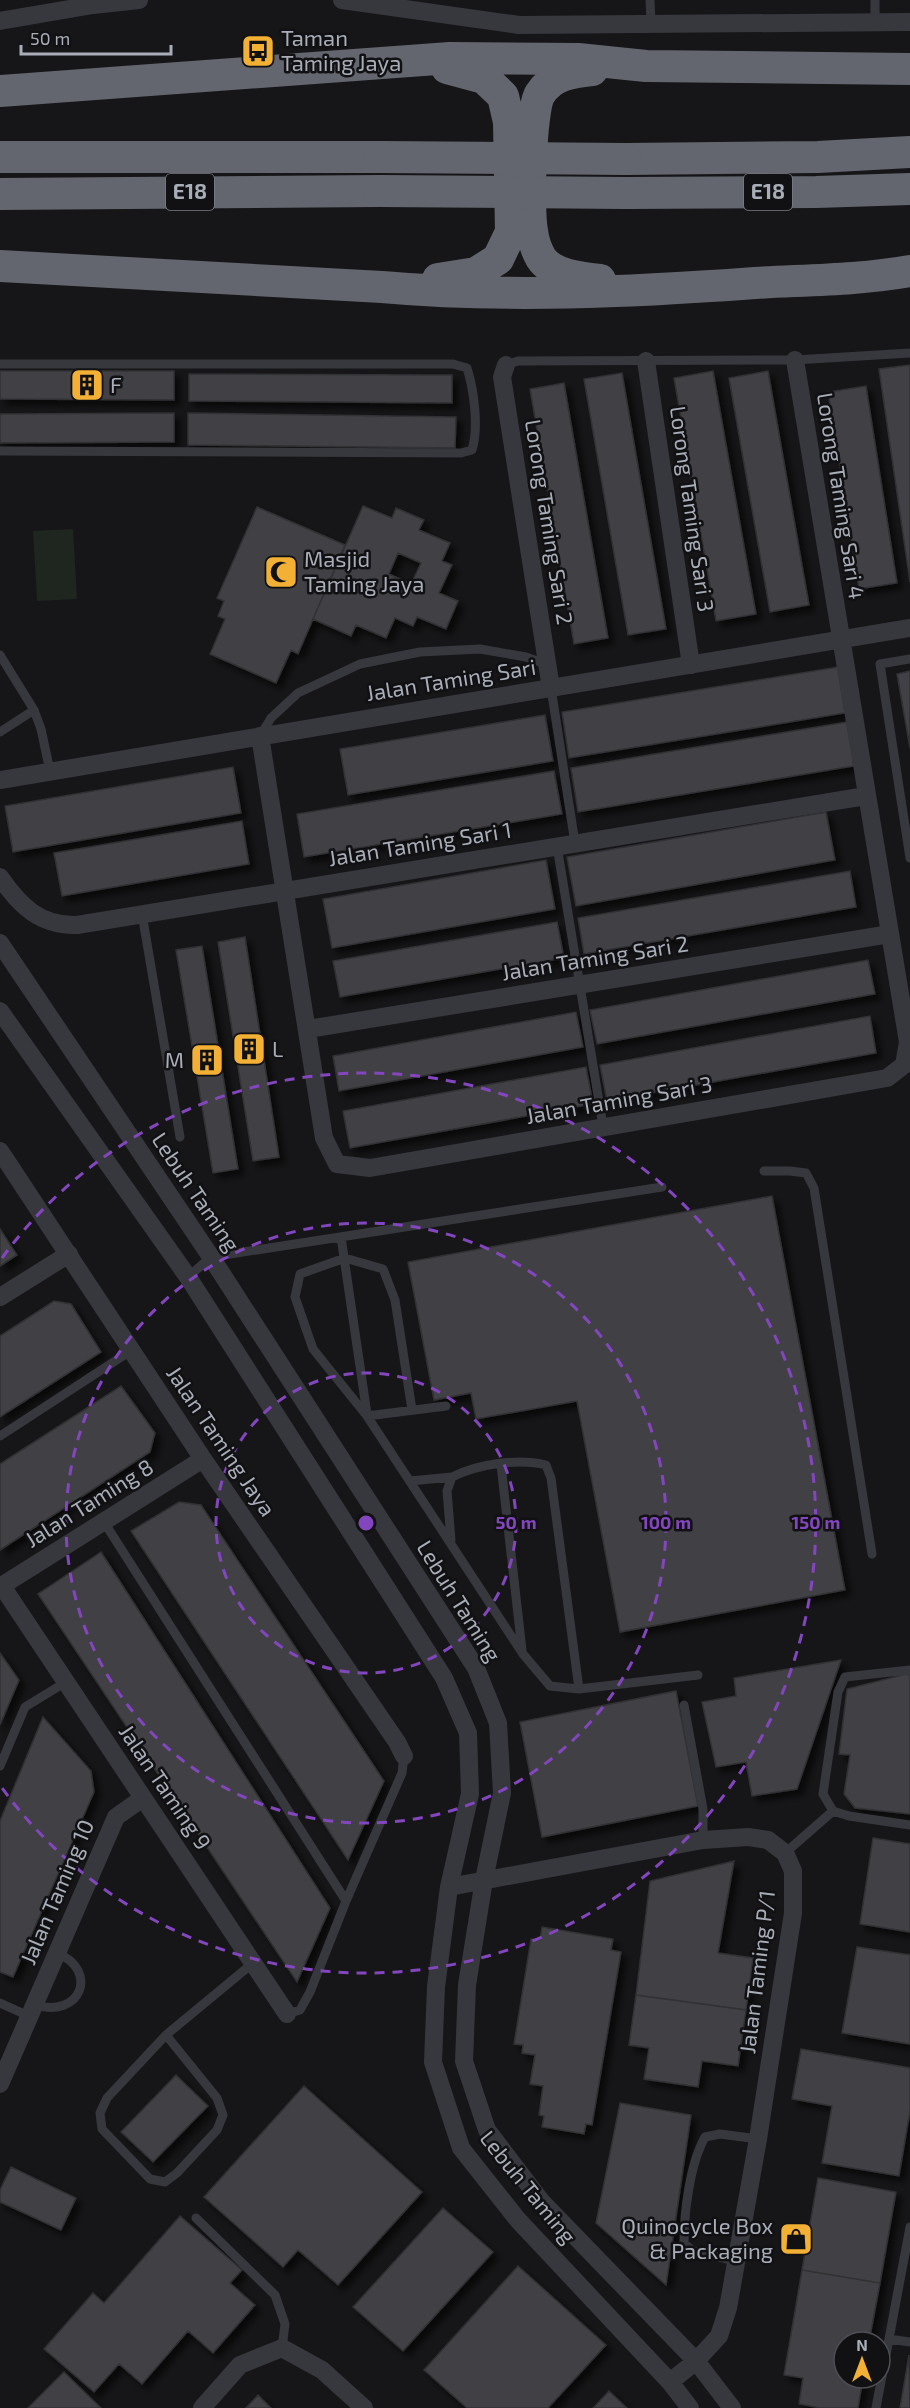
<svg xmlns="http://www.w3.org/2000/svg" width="910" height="2408" font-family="'Exo 2',sans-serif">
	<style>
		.green { fill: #1e261f }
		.building { fill: #404145; stroke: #303034; stroke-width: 1.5; fill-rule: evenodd; filter: url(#shadow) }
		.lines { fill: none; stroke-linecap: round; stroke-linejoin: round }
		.lane { stroke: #37383d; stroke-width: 9 }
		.street { stroke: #37383d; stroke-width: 18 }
		.highway { stroke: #63666e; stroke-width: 32 }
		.highway-bridge { stroke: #63666e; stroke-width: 32 }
		.ring { fill: none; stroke: #8446be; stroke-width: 3; stroke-dasharray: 10 8 }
		.labels { text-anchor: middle; stroke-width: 5; stroke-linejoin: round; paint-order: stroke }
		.shield { fill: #111113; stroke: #7b7e86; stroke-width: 1.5 }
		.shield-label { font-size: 21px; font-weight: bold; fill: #a8adb8 }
		.poi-label { font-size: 22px; fill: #a8adb8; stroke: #111113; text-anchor: start }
		.street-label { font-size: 22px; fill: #a8adb8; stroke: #111113 }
		.centre { fill: #8446be; stroke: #111113; stroke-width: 3 }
		.ring-label { font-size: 18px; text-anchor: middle; font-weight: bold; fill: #8446be; stroke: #111113; stroke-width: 5; stroke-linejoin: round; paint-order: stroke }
	</style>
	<defs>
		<filter id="shadow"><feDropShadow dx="5.5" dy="5.5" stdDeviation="3" flood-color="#0009"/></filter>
	</defs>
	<rect width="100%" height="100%" fill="#161618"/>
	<!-- green -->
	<path class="green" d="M73,529L77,599L37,601L33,531Z"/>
	<!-- building -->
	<path class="building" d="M910,365V582L879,369Z
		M0,371H174V400L0,399Z
		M713,371L756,614L716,621L674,378Z
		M768,371L809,605L770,612L729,378Z
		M622,373L666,629L628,635L584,379Z
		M189,374L452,375V403L189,401Z
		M564,383L608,638L574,644L530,389Z
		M866,386L897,583L859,589L828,392Z
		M174,413V442L0,443V414Z
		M188,413L456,417L455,448L188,445Z
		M363,506L392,518L396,508L424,520L419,530L450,543L442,561L452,565L439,593L458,601L446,629L417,617L413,626L395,618L386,638L356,625L351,636L313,619ZM398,553L421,563L411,584L389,574Z
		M257,507L345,545L298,654L291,650L276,683L210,654L225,619L218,616L224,601L217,598Z
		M838,667L845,713L569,758L562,712Z
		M910,671V748L897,674Z
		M545,715L553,761L348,795L340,749Z
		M847,722L854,766L578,812L571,768Z
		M233,767L241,813L13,852L5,806Z
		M554,771L562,814L304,857L297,814Z
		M826,812L835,860L576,906L567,857Z
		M242,821L249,864L62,896L54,853Z
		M546,860L555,909L332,948L323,899Z
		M850,871L856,907L584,954L578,918Z
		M557,922L564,958L340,997L333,961Z
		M245,937L279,1157L253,1161L218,942Z
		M202,946L238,1169L213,1173L176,950Z
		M868,960L875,994L597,1044L590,1010Z
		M576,1012L583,1047L339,1091L333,1056Z
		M870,1016L876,1053L607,1101L600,1065Z
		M586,1067L593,1104L350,1148L343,1111Z
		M772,1196L845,1590L620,1632L577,1401L476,1419L471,1393L434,1400L408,1262Z
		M0,1229L17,1255L0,1266Z
		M54,1301L71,1304L101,1352L0,1417V1336Z
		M121,1386L155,1433L150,1452L0,1550V1464Z
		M179,1502L201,1505L384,1781L348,1860L131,1531Z
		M101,1552L330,1908L297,1982L38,1594Z
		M0,1653L19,1680L0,1725Z
		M841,1660L797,1789L752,1796L746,1762L716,1767L702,1702L736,1696L734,1678Z
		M906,1674L910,1675V1814L855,1808L844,1794L850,1755L839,1754L847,1689Z
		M676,1691L698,1806L542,1837L520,1722Z
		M43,1717L91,1771L94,1792L13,1977L0,1972V1821Z
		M873,1838L910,1844V1932L860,1924Z
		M734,1861L718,1953L753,1958L746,2010L636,1995L650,1881Z
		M542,1927L613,1939L611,1950L621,1952L592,2125L586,2124L584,2134L542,2127L544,2116L539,2115L543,2086L530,2084L535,2055L522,2053L523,2045L514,2044L531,1939L540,1940Z
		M857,1947L910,1955V2044L842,2033Z
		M636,1995L746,2010L738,2066L702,2061L698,2087L644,2079L649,2048L629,2045Z
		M801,2049L910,2068V2111L899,2176L822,2163L832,2106L792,2099Z
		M176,2075L208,2106L153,2162L121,2132Z
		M304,2086L422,2192L338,2285L298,2250L283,2267L204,2197Z
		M620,2103L691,2115L666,2285L596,2223Z
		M11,2167L76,2198L61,2230L0,2202V2190Z
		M818,2178L896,2192L880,2283L802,2270Z
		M443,2208L493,2252L403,2351L353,2307Z
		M180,2216L242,2270L230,2283L255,2305L213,2353L188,2331L142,2384L119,2364L94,2392L44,2349L93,2293L104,2303Z
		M518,2266L606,2345L548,2408H467L424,2370Z
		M802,2270L880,2283L869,2342H844V2378H863L858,2408H820L799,2404L803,2378L784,2375Z
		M909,2355L910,2408H900Z
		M64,2372L101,2408H28Z
		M609,2391L627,2408H593Z
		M258,2395L271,2408H246Z"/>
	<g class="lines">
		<!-- lane -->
		<path class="lane" d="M650,0L651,23
			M875,0V21
			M0,364H453L467,368C474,390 479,428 472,450L461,453L0,451
			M506,365L518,361L795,360L910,353
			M0,655L34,710L41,729L50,771
			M910,659L880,664L910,858
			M551,688L575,843
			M0,732L34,710
			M260,736L271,718L298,693L360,664L420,652L480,649L526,657L548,665
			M557,846L603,1126
			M142,914L180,1137
			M764,1171H790L806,1173L814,1188L872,1554
			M341,1237L367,1414
			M188,1277L211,1257L662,1187
			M412,1410L395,1300L383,1269L345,1258L300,1274L295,1297L313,1349L367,1416L523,1654L550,1686L579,1689L698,1675
			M367,1416L446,1406
			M0,1436L132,1350
			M501,1465L522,1650
			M410,1481L452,1477
			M104,1522L346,1901
			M451,1540L447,1491L452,1477C478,1464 518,1458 546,1465L551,1478L579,1689
			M910,1670L845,1677L838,1692L823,1794L833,1811L849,1816L910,1825
			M684,1705L703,1809V1840
			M0,1766L25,1707L66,1682
			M785,1853L833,1811
			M0,2003L29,2016
			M34,2005C82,2019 99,1970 57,1953
			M287,2014L300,2010L310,1992L346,1901L402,1773L404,1756
			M166,2035L217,2098L223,2115L217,2130L177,2173L165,2182L150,2179L102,2129L100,2113L107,2098L166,2035L253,1963
			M196,2218L275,2295L285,2324L282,2348
			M736,2261L693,2251L684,2243C684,2211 690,2164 705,2137L720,2134L758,2139
			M889,2339L910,2342
			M876,2408L910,2227"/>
		<!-- street -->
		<path class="street" d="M342,0L519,25L910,22
			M0,21L93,5L139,0
			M646,361L691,665
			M506,365L502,377L551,688
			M260,736L324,1138L337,1164L370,1168L887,1078L904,1065L908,1042L795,360
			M0,780L910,628
			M0,877C20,906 40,926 77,925L866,796
			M0,943L211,1257L476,1668L498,1723L502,1793L484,1880L467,1985L464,2061L487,2130L541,2201L696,2361L732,2408
			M0,1011L188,1277L444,1678L468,1733L470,1794L449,1887L436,1987L433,2062L461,2148L518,2220L670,2382L690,2408
			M308,1029L890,934
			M0,1151L203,1459L397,1742L404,1756
			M0,1297L69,1254
			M2,1586L287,2014
			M0,1587L203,1459
			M449,1887L703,1840L748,1837L768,1840L785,1853L793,1871V1913L758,2139L728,2308L719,2336L696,2361L670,2382
			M0,2084L116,1817L143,1798
			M202,2408L240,2365L282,2348L322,2370L364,2408"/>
		<!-- highway -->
		<path class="highway" d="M592,70C572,72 552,75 540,94C530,109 528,211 532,231C533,239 537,251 541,258C552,275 581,278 600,280
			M0,91L450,58L578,59L646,66L910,69
			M0,157H380
			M626,159L818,157L910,152
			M626,193L816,192L910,189
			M0,194L380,191
			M0,266L382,287C506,298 631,292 755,283C806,280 860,280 910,271
			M438,279L476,273L498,259L511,232L509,122L503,96L484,78L447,68"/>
		<!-- highway-bridge -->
		<path class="highway-bridge" d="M380,157L626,159
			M380,191L626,193"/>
	</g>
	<!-- distance rings -->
	<g class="ring">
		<circle cx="366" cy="1523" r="150"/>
		<circle cx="366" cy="1523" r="300"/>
		<path d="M2 1258A450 450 0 1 1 2 1788"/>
	</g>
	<!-- icons -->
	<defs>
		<symbol id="bus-square" viewBox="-11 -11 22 22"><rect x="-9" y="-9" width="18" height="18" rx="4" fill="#f2b134" stroke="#111113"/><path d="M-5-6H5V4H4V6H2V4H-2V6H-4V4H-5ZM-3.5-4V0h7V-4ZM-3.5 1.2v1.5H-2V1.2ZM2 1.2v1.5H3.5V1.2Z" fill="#111"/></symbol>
		<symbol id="building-square" viewBox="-11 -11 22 22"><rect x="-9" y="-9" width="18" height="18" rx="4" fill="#f2b134" stroke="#111113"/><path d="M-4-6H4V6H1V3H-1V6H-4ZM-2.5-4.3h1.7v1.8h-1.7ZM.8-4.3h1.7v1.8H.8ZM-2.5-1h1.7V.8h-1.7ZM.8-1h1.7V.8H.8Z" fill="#111"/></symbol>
		<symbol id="mosque-square" viewBox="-11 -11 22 22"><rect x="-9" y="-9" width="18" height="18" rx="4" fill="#f2b134" stroke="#111113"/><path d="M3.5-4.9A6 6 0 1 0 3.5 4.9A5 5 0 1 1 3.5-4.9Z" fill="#111"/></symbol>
		<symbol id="shop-square" viewBox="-11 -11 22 22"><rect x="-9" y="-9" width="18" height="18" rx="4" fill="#f2b134" stroke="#111113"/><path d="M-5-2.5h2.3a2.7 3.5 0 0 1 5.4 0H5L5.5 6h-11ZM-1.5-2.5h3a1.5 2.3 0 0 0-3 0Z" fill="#111"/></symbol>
	</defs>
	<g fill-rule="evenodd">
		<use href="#bus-square" x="239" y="32" width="38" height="38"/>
		<use href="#building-square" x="68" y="366" width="38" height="38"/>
		<use href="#mosque-square" x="262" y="553" width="38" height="38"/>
		<use href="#building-square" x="230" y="1030" width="38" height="38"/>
		<use href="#building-square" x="188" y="1041" width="38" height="38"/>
		<use href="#shop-square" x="777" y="2220" width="38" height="38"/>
	</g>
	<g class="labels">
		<!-- shield labels -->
		<g class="shield">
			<rect x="166" y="174" width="48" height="36" rx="4.5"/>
			<rect x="744" y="174" width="48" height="36" rx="4.5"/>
		</g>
		<g class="shield-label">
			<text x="190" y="199">E18</text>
			<text x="768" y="199">E18</text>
		</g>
		<!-- poi labels -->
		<g class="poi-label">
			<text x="281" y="46">Taman<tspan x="281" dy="25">Taming Jaya</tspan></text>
			<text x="110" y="393">F</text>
			<text x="304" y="567">Masjid<tspan x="304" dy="25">Taming Jaya</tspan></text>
			<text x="272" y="1057">L</text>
			<text x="184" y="1068" text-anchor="end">M</text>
			<text x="773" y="2234" text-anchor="end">Quinocycle Box<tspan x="773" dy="25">&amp; Packaging</tspan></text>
		</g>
		<!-- street labels -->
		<g class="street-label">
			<text transform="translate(841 496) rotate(81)" y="8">Lorong Taming Sari 4</text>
			<text transform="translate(692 509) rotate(82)" y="8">Lorong Taming Sari 3</text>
			<text transform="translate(549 522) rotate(81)" y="8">Lorong Taming Sari 2</text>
			<text transform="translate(451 680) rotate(-9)" y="8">Jalan Taming Sari</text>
			<text transform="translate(420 844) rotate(-9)" y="8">Jalan Taming Sari 1</text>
			<text transform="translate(595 958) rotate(-9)" y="8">Jalan Taming Sari 2</text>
			<text transform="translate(619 1100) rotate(-10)" y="8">Jalan Taming Sari 3</text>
			<text transform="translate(196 1192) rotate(56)" y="8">Lebuh Taming</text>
			<text transform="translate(221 1441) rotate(56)" y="8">Jalan Taming Jaya</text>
			<text transform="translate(89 1503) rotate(-32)" y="8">Jalan Taming 8</text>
			<text transform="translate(459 1601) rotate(58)" y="8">Lebuh Taming</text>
			<text transform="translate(165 1787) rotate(56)" y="8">Jalan Taming 9</text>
			<text transform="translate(57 1892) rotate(-67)" y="8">Jalan Taming 10</text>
			<text transform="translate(757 1972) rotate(-83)" y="8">Jalan Taming P/1</text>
			<text transform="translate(528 2187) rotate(51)" y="8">Lebuh Taming</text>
		</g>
	</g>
	<circle cx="366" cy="1523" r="9" class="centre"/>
	<g class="ring-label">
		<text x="516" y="1529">50 m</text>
		<text x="666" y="1529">100 m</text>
		<text x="816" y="1529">150 m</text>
	</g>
	<!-- north arrow -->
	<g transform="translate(862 2360)"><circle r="28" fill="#111113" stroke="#4d4f55" stroke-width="1.5"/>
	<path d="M0-4.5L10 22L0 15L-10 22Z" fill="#f2b134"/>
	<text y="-9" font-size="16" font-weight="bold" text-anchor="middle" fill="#a8adb8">N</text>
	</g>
	<!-- scale -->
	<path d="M21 45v9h150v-9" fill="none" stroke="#a8adb8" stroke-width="3"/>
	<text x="30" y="45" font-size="18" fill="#a8adb8" stroke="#111113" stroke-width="4.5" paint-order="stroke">50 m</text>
</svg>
